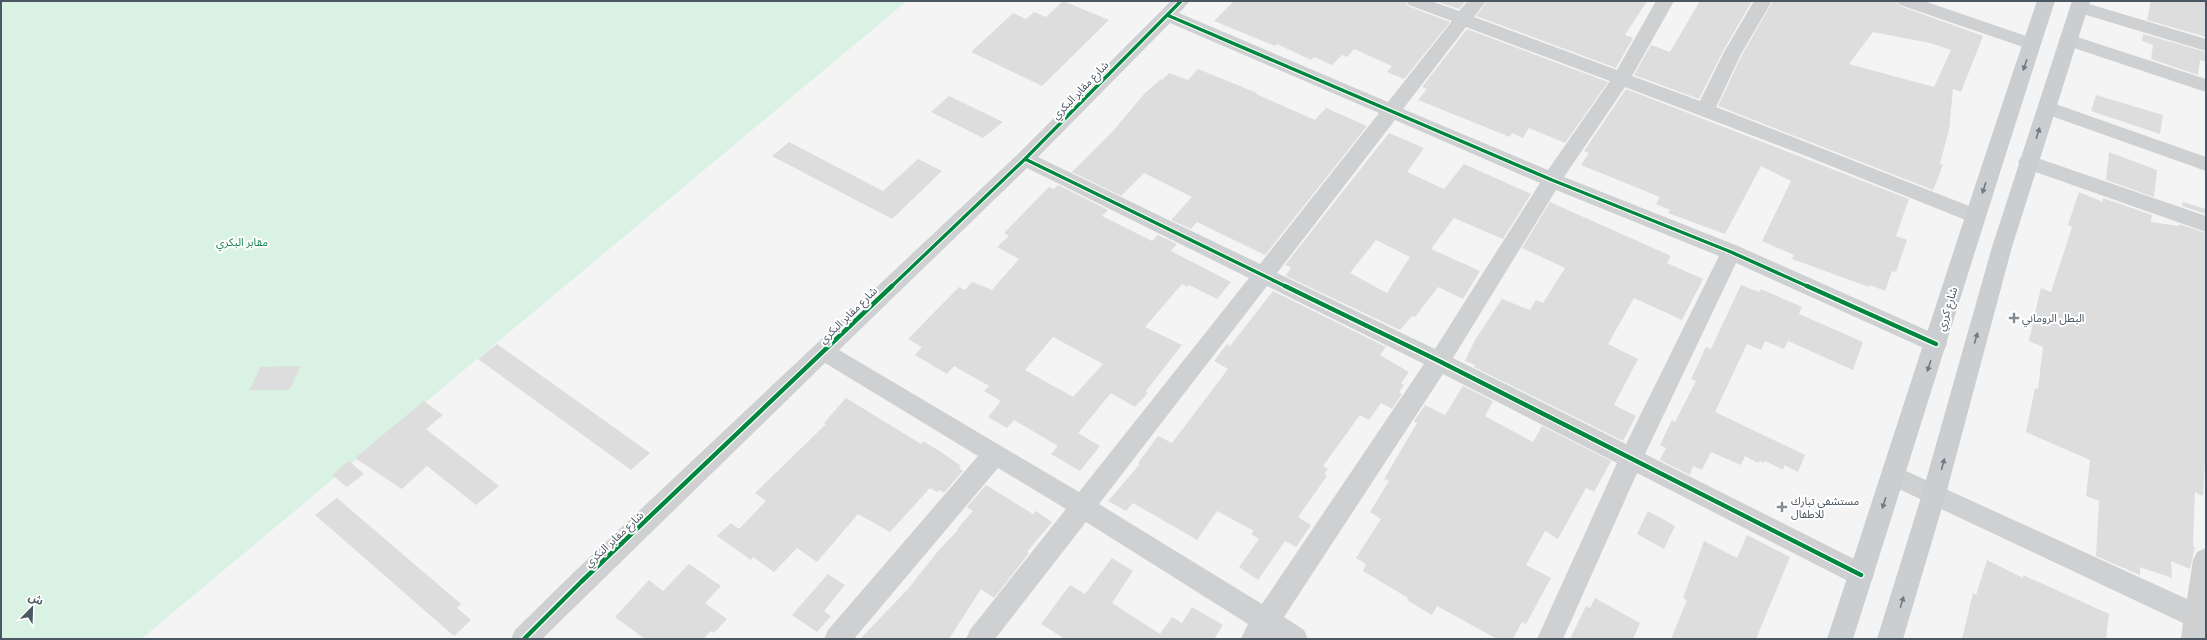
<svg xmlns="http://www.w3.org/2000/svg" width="2207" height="640" font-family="Ubuntu,'Noto Sans Arabic',sans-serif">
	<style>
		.green { fill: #d9f2e3 }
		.building { fill: #ddddde; fill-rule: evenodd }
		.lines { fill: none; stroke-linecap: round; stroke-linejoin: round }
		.minor { fill: #ced0d2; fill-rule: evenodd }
		.major { fill: #caced1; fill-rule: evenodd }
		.cycleway-far1-casing { stroke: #fff; stroke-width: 5.5 }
		.cycleway-casing { stroke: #fff; stroke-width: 7 }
		.cycleway-far1 { stroke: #00873e; stroke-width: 3.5 }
		.cycleway { stroke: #00873e; stroke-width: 4.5 }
		.oneway { fill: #707a83 }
		.poi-dot { fill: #868d94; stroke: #fff; stroke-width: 1.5 }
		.labels { text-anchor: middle; stroke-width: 4; stroke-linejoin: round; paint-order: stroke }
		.street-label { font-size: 11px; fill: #4a5661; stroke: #fff }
		.park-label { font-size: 11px; fill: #17864f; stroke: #fff }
		.poi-label { font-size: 11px; fill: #4a5661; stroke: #fff; text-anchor: start }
	</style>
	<rect width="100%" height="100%" fill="#f4f4f4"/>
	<!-- green -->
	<path class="green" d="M1,1H907L141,639H1Z"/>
	<!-- building -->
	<path class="building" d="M1063,1L1109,20L1042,86L971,52L1013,13L1026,19L1034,12L1046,17Z
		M1234,1H1405L1408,6L1450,22L1404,79L1387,72L1392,66L1354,49L1347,57L1342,55L1332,65L1314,57L1311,60L1277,44L1275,46L1214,21Z
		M1435,1H1466L1459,9Z
		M1487,1H1647L1625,35L1633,38L1616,68L1476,16Z
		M1700,1H1752L1722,53L1699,99L1634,75L1651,45L1670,52Z
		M1773,1H1896L1900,6L1983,36L1961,92L1953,89L1949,130L1940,164L1943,165L1933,190L1718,106L1742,55ZM1873,32L1930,43L1951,50L1934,87L1849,64Z
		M2151,1H2206V37L2147,20Z
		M1467,29L1608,82L1565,143L1529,128L1523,138L1512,133L1510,137L1418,100L1427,89L1422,87Z
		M2143,34L2206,52V62L2200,60L2198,75L2151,59L2153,45L2142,41Z
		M1198,69L1257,93L1256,94L1315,120L1326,108L1367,126L1265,255L1197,222L1191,229L1171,220L1192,197L1144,173L1121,196L1072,172L1113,131L1145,93L1161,79L1162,80L1169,73L1188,80Z
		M1626,89L1909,199L1896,236L1907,240L1896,272L1892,271L1885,291L1870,285L1869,287L1792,259L1794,255L1762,241L1791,181L1761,166L1725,234L1668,213L1670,210L1656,204L1660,197L1581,165L1589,153L1584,151Z
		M2096,95L2163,115L2160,134L2091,111Z
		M949,96L1003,122L983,138L931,112Z
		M1389,133L1424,148L1407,172L1444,189L1464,164L1531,194L1503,239L1454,218L1431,249L1480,271L1463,299L1438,287L1415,317L1412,316L1400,330L1286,276L1291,267L1285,265ZM1376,240L1410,257L1387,293L1350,273Z
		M789,142L883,191L918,159L942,171L892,219L772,156Z
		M2109,152L2157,170L2154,197L2106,180Z
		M1058,185L1108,210L1102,216L1152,241L1158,235L1177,244L1171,251L1231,282L1217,299L1189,285L1187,287L1182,284L1145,327L1182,345L1146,391L1148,393L1135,407L1111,393L1078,433L1100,446L1080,471L1051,454L1058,446L1014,420L1007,428L988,417L1001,401L984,391L989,386L954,366L947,374L915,355L922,347L908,339L959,287L965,290L972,282L992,290L1019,259L997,247L1009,236L1004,233L1049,187L1054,189ZM1053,337L1103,364L1073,397L1025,370Z
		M2079,192L2103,202V198L2152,215L2151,222L2179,226V224L2206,233V446L2203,496L2195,492L2193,546L2195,547L2190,569L2171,561L2172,578L2140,567V575L2096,556L2099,501L2086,496L2090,460L2026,432L2035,388L2038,389L2043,347L2029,341L2035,313L2041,288L2051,292L2072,227L2068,225Z
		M1550,202L1671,256L1667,263L1703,279L1682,320L1634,298L1608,344L1638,359L1614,405L1636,416L1623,441L1474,367L1475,365L1465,361L1475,340L1502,299L1530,310L1536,300L1543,303L1565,268L1522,248Z
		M2183,202L2206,209V214L2182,206Z
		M1741,285L1759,292L1761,289L1802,307L1799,314L1863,342L1853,370L1788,341L1784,349L1765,341L1761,350L1747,344L1715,412L1805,455L1798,472L1784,465L1783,470L1765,461L1764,463L1760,461L1758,463L1745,456L1741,465L1711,452L1702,470L1693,466L1690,475L1660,460L1666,448L1660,445L1672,420L1675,422L1696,381L1691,379L1706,347L1711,349Z
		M1273,291L1386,347L1380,355L1409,372L1401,383L1404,385L1399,392L1402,394L1392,409L1381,403L1369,420L1360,415L1323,466L1328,469L1324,474L1327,476L1298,517L1311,525L1296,547L1285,541L1258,580L1239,567L1259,539L1251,534L1254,531L1217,511L1197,540L1133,503L1126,511L1108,501L1140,464L1138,463L1158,436L1172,443L1228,369L1214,361L1227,344L1230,346Z
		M497,344L650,453L631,470L478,359Z
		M301,366L289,390H249L261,367Z
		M1463,386L1493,401L1485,416L1533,442L1542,426L1611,461L1594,492L1586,488L1558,539L1545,531L1526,565L1551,578L1526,624L1522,622L1513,639H1497L1437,606L1432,615L1407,600L1408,598L1363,571L1366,564L1356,558L1381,519L1370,512L1389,481L1384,479L1417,423L1414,421L1425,405L1445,415Z
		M846,398L921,444L923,441L941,452L961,466L959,468L963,471L944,493L940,490L937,492L930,488L890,532L858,514L817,562L797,548L774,572L753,557L751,560L717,536L731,523L739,529L766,501L755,493L826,424L824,423Z
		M424,401L443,415L426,429L499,486L476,505L427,466L402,489L355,458Z
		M349,461L364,474L347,487L332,475Z
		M986,485L1033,514L1036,511L1052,522L1027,552L1029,553L994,598L981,589L949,639H860L908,589L938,551L958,530L957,529L973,511L967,507Z
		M337,498L461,604L457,608L471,620L454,636L315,515Z
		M1648,511L1675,526L1664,549L1637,534Z
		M1747,535L1790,557L1756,639H1671L1687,600L1683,598L1704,541L1737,558Z
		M1112,558L1133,571L1112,603L1160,634L1172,617L1182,623L1192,607L1223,625L1214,639H1065L1041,624L1070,585L1085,594Z
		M1987,560L2023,578V575L2109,614L2106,639H1962L1973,593L1976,595Z
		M689,564L721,586L705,603L727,619L714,633L711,631L703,639H645L615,617L649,580L663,591Z
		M828,574L845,585L824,611L831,616L817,632L792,615Z
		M1595,598L1640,623L1633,639H1570L1586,606L1590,608Z"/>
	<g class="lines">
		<!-- minor -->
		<path class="minor" d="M1171,1H1190L1179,13L1388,102L1452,21L1409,5L1406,1H1431L1459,11L1468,1H1486L1474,17L1617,70L1656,1H1674L1632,76L1700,101L1723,54L1754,1H1772L1741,54L1716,107L1982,211L1985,216L1982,221L1975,224L1968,221L1806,156L1625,87L1564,177L1738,246L1944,338L1947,344L1944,350L1936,353L1928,350L1736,263L1645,454L1870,567L1874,575L1870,583L1861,587L1852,583L1637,473L1563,639H1537L1617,463L1443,374L1284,617L1304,630L1308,639H1241L1248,624L1086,522L995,639H966L970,630L1066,509L998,468L854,639H824L828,630L978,456L825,363L542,639H511L515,630L572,574L1018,154ZM1170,23L1379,113L1260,264L1038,157ZM1466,27L1610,81L1548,170L1403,109ZM1395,120L1540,183L1435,349L1277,273ZM1027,168L1249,278L1079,492L839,350ZM1556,190L1719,256L1626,444L1453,358ZM1267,286L1424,364L1262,604L1099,504Z
			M1897,1H1924L2038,40L2041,44L2038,48L2032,50L2026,48L1900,5Z
			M2079,1L2206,39V51L2073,11L2070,7L2073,3Z
			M2068,34L2206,79V92L2062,44L2059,40L2062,36Z
			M2047,101L2206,157V171L2040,112L2038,107L2040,102Z
			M2028,155L2206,216V232L2021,167L2018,162L2021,157Z
			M1893,465L2187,599L2193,560L2197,552L2206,548V639H2181L2183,623L1884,482L1881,475L1884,468Z"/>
		<!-- major -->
		<path class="major" d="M2037,1H2055C1986,213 1921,426 1853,639H1827C1897,426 1965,213 2037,1Z
			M2072,1H2090L2012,247L1946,494L1903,639H1877L1922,494L1992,247Z"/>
		<defs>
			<path id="cycleway-far1" d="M1167,15L1552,180L1731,252L1809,287
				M1025,159L1287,287
				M891,287L1025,159L1181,1"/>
			<path id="cycleway" d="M1285,286L1439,361L1861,575
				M1807,286L1936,344
				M524,639L581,582L892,286"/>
		</defs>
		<!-- cycleway-far1 casing -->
		<use href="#cycleway-far1" class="cycleway-far1-casing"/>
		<!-- cycleway casing -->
		<use href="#cycleway" class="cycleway-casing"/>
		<!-- cycleway-far1 -->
		<use href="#cycleway-far1" class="cycleway-far1"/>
		<!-- cycleway -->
		<use href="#cycleway" class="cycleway"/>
	</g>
	<!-- one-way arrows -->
	<defs><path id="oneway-solid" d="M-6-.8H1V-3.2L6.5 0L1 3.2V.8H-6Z"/></defs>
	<g class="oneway">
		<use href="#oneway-solid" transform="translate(2025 65) rotate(109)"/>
		<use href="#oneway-solid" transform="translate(2038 133) rotate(-72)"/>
		<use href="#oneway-solid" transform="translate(1984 188) rotate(108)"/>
		<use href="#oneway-solid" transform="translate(1976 338) rotate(-74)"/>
		<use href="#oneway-solid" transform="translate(1929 366) rotate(108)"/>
		<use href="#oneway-solid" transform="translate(1943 464) rotate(-75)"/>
		<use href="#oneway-solid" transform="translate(1884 503) rotate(108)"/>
		<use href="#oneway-solid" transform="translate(1902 602) rotate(-73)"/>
	</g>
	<!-- markers -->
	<g class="poi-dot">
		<path d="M2012 312h4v4h4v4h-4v4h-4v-4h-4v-4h4z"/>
		<path d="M1780 501h4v4h4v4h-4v4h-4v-4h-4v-4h4z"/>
	</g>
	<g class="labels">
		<!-- street labels -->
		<g class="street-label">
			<text transform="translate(1080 90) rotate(-46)" y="4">شارع مقابر البكري</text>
			<text transform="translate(1947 309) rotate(-73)" y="4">شارع كرري</text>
			<text transform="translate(848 315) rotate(-44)" y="4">شارع مقابر البكري</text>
			<text transform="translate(614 539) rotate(-43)" y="4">شارع مقابر البكري</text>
		</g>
		<!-- park labels -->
		<g class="park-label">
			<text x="242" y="246">مقابر البكري</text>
		</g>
		<!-- poi labels -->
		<g class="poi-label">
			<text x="2022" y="322">البطل الروماني</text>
			<text x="1791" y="505">مستشفى تبارك<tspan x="1791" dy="13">للاطفال</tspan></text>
		</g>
	</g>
	<!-- border -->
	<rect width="2207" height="640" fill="none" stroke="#4a5661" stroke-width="4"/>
	<!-- north arrow -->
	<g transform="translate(32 608) rotate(23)" stroke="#ffffff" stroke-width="3" paint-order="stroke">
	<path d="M0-3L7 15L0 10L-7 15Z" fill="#4a5661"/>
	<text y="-6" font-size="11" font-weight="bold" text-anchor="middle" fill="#4a5661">ش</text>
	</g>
</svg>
